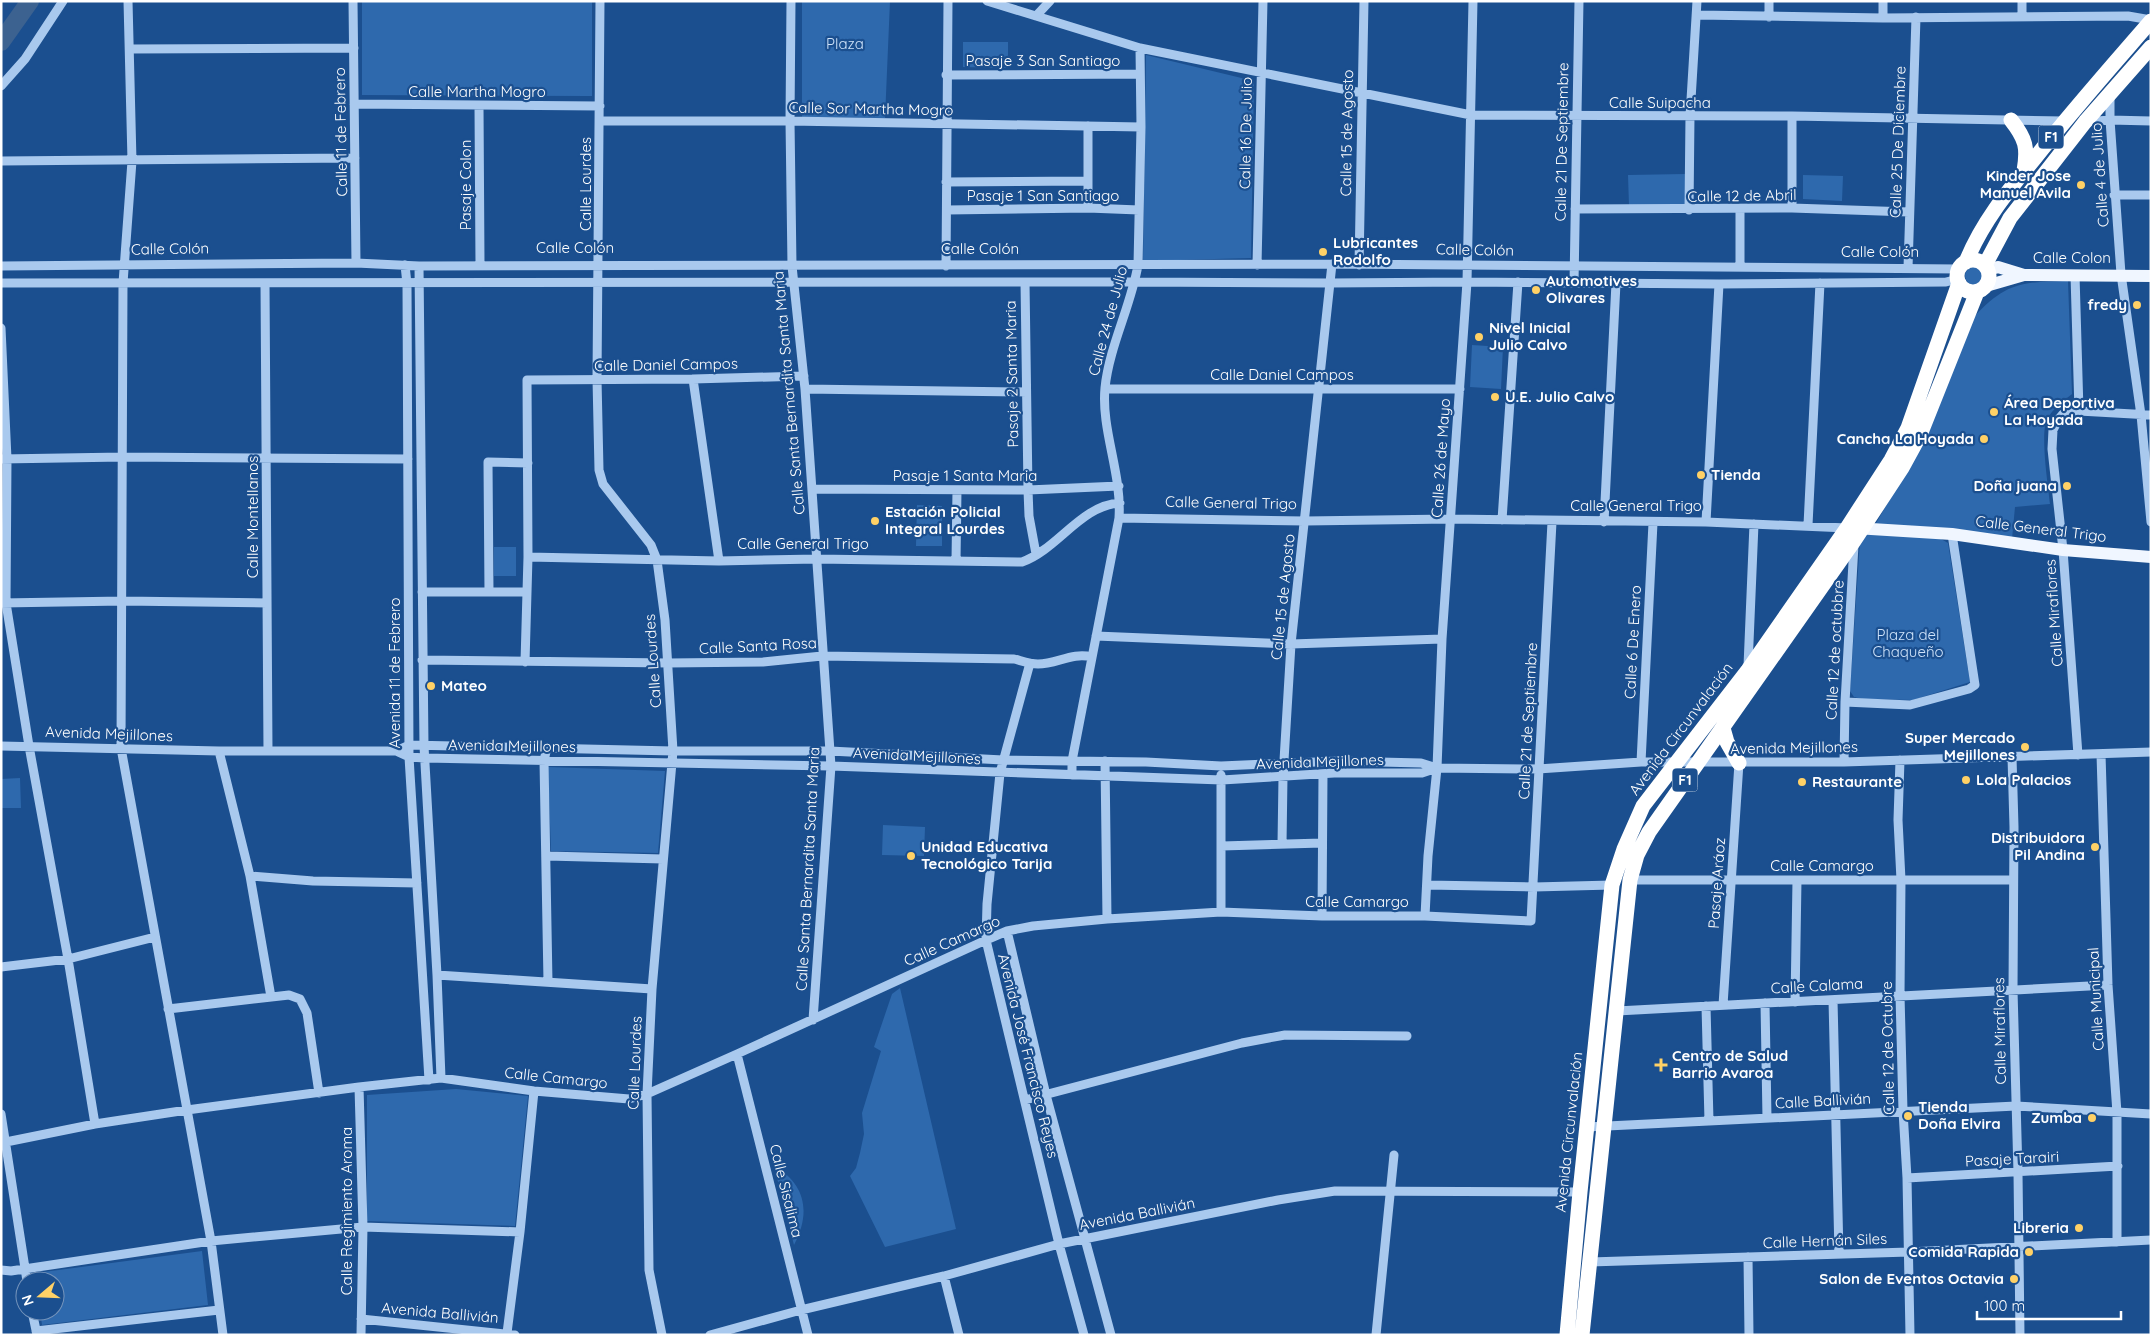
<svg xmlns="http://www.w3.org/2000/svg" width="2152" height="1336" font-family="Quicksand,sans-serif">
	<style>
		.green { fill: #2e69ad }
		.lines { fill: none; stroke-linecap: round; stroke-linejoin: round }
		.river { stroke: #3c6290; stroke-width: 18 }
		.minor { stroke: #a9c9ee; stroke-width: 9 }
		.major { stroke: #f0f6ff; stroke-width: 12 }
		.highway { stroke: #fff; stroke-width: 15 }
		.poi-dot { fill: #ffd166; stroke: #1b4f8f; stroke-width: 2 }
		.labels { text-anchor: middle; stroke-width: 4.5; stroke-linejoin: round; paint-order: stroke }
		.shield { fill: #1b4f8f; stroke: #bbcadd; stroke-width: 1 }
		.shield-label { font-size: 14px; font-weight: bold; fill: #fff }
		.park-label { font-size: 15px; fill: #cfe3fa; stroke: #1b4f8f }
		.street-label { font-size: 15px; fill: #fff; stroke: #1b4f8f }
		.poi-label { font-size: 15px; font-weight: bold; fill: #fff; stroke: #1b4f8f; text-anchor: start }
	</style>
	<rect width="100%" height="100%" fill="#1b4f8f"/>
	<!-- green -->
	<path class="green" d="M362,1H592V96L362,95Z
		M802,1H890L885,118L802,117Z
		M963,42H1008V68L963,67Z
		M1146,55L1254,81L1251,258L1143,261Z
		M1685,174V205L1629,206L1628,175Z
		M1803,175L1843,176L1842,201L1803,199Z
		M1965 276a9 9 0 1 1 18 0a9 9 0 1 1-18 0Z
		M2068,281L2072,394C2063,401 2053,409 2047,419C2040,434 2048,485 2050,504L2015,507L2012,539L1875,525L1920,447L1974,317C2006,282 2023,282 2068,281Z
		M1472,345L1503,347L1501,389L1470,387Z
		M917,505L942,506V546H916Z
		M1870,533L1941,539L1948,543L1970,682L1913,700L1862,699L1854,697L1850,691L1860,541L1864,535Z
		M494,547H516V576H494Z
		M548,767L665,771L658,853L551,851Z
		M20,778L21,808H1V779Z
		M883,825L925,827L924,856L882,855Z
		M900,988L956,1229L885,1247L850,1176L856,1168L860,1153L864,1134L862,1113L881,1051L874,1047L892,994Z
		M456,1089L528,1096L515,1226L367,1221V1095Z
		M774,1166C806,1184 811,1213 794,1245Z
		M202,1251L208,1305L42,1325L40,1311H55V1281H37L36,1273Z"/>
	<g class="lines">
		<!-- river -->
		<path class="river" d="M1,42L30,1"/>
		<!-- minor -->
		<path class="minor" d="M128,1L132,161L123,283L121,748L211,1241L223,1335
			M353,1L356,263
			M600,1L597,379L599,470L603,484L651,545L657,560L665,620L673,751L652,989L647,1094L649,1270L662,1335
			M791,1L790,121L792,266L805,389L831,766L813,1020
			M987,1L1140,48L1471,115L1792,116L2064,121
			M1769,1V17
			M1697,15L1883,18L2128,16L2151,20
			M1036,16L1050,1
			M2022,16V1
			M1883,18V1
			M130,49L354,48
			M946,75L1140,74
			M1,86L25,59L63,1
			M2110,94V120L2121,274L2141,415L2151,522
			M354,104L600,106
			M479,106L480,264
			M1792,116V208
			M600,121H790L1141,127
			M2085,122L2110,120L2151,121
			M1088,126V208
			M1,161L355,158
			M946,182L1087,181
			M2114,195H2151
			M1575,209L1792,208L1909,212
			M1740,209V267
			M947,210L1088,208L1139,210
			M1689,210L1690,116L1697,1
			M405,265L407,284L409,757L429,1080
			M1257,265L1263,1
			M1359,265L1364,1
			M1,266L356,263L419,266L1332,264L1959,269
			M419,266L424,746L437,975L441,1078
			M946,266L948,1
			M1908,268L1916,17
			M2075,275L2079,411
			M1025,282L1028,490L1029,516L1036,554
			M1,283L1135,282L1330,283L1467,282L1719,284L1946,282L1958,279
			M265,283L268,750
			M1574,283L1579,1
			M1,328L7,459L6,603L29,746L68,959L95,1124
			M693,379L719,561
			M805,389L1026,392
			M1105,389H1460
			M1,459L123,457L408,459
			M812,489L1028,490L1119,486
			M1119,518L1305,521L1450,519L1706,522L1847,528
			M1502,520L1518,282
			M1604,522L1616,283
			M1706,522L1719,284
			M1808,525L1820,283
			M528,557L719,561L817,559L1022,562C1058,549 1081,505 1120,503
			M956,561L957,490
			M422,592H527
			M489,592L488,462L528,463
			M1,603L123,601L267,603
			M1096,636L1291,644L1442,639
			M422,660L668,663L763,662L822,656L1014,659C1022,661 1030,664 1038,664C1057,664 1072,652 1092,657
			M525,662L528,557L527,380L693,379L804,376
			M1030,663L1000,773L987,904L986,940L1059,1244L1084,1335
			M1748,666L1754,524
			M1845,702L1910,705L1969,689L1975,685L1952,534
			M1,746L219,751H396
			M547,747L544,761L548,982
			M219,751L250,876L271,997
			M2101,754L2108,985L2117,1113V1242
			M2078,755L2063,550L2052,449L2053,430L2058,420L2063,414L2079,411L2151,415
			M2012,757L2014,827L2013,990L2018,1173L2020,1335
			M1900,760L1898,820L1901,880L1900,995L1903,1111L1907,1178L1910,1335
			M1105,761L1107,919
			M1641,762L1653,523
			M1844,762L1845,702L1854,545
			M1437,768L1422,773H1334L1222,780L831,766L425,758L409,757L396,751L409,745L673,751H830L1003,760L1146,762L1221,766L1339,761L1421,763L1437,768L1538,769L1641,762H1844L2151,752
			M1072,775V761L1119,518C1122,473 1101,430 1105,388C1109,347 1131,306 1138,265L1141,127L1140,48
			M1282,844L1283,777L1291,644L1332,264
			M1222,846L1322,843
			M547,856L663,859
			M250,876L313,881L417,883
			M1630,880H2013
			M1427,885L1534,887L1612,885
			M1221,912V775
			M1322,916L1323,774
			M1425,916L1428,856L1437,768L1442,639L1467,282L1473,1
			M1007,931L1046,1095L1111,1335
			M1,967L68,959L155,937
			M437,975L652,989
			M1833,1000L1839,1254
			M1795,1002L1797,880
			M1765,1003L1767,1118
			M1723,1005L1739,763
			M1706,1006L1709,1121
			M168,1009L289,995L300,999L307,1013L319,1093
			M1617,1011L2108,985
			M737,1054L808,1335
			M359,1087L363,1227L361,1335
			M1025,1100L1242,1043L1285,1035L1407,1036
			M1,1114L27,1281
			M1587,1127L2016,1106L2151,1114
			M1,1143L95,1124L187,1110L359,1087L441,1078L534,1091L629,1099L647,1094L737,1054L986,940L1007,931L1033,926L1107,919L1221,912L1322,916H1425L1531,921L1552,522
			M1907,1178L2118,1166
			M1748,1257L1749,1335
			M1590,1262L1909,1252L2151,1240
			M1,1270L11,1271L211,1241L363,1227L520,1232
			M944,1276L959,1335
			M32,1311L37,1335
			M361,1319L515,1335
			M36,1331L219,1310
			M507,1333L520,1232L534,1091
			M710,1335L801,1310L944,1276L1059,1244L1278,1200L1335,1191L1580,1192
			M1376,1335L1394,1155"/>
		<!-- major -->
		<path class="major" d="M2024,275L2151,276
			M1986,286L2024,275L1998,267L1988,270
			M1855,528L1952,534L2063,550L2151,557"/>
		<!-- highway -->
		<path class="highway" d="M2011,120C2026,139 2028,148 2024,171
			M1957 276a16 16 0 1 1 32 0a16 16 0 1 1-32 0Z
			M1966,262C1982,222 2008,191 2035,158C2072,111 2112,66 2151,21
			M1985,265L2010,218L2085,122L2151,47
			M1723,728L1727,742L1739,763
			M1567,1335L1580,1192L1612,885L1624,849L1643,806L1748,670L1847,528L1891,460L1908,428L1959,283
			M1582,1335L1630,880L1637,855L1649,832L1854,541L1902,468L1920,435L1977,292"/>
	</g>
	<!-- markers -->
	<g class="poi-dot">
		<circle cx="2081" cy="185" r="5"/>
		<circle cx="1323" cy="252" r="5"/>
		<circle cx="1536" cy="290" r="5"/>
		<circle cx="2137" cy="305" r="5"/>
		<circle cx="1479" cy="337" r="5"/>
		<circle cx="1495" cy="397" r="5"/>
		<circle cx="1994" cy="412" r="5"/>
		<circle cx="1984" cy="439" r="5"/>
		<circle cx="1701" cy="475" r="5"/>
		<circle cx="2067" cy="486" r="5"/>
		<circle cx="875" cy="521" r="5"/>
		<circle cx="431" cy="686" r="5"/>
		<circle cx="2025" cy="747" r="5"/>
		<circle cx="1966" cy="780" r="5"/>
		<circle cx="1802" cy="782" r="5"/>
		<circle cx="2095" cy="847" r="5"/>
		<circle cx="911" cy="856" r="5"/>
		<path d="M1658.5 1057.5h5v5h5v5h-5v5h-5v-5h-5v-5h5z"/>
		<circle cx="1908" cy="1116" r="5"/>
		<circle cx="2092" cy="1118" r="5"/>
		<circle cx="2079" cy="1228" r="5"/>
		<circle cx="2029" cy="1252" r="5"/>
		<circle cx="2014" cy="1279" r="5"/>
	</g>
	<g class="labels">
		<!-- shield labels -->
		<g class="shield">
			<rect x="2038.5" y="125.5" width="25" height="23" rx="4"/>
			<rect x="1672.5" y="768.5" width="25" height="23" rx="4"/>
		</g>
		<g class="shield-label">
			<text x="2051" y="142">F1</text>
			<text x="1685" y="785">F1</text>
		</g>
		<!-- park labels -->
		<g class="park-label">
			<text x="845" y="49">Plaza</text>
			<text x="1908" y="640">Plaza del<tspan x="1908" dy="17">Chaqueño</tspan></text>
		</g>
		<!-- street labels -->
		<g class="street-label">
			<text x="1043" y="66">Pasaje 3 San Santiago</text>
			<text x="477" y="97">Calle Martha Mogro</text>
			<text x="1660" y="108">Calle Suipacha</text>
			<text transform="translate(871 109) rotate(1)" y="5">Calle Sor Martha Mogro</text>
			<text transform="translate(341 132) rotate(-91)" y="5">Calle 11 de Febrero</text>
			<text transform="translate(1246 133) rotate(-89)" y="5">Calle 16 De Julio</text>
			<text transform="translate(1347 133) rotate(-89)" y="5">Calle 15 de Agosto</text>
			<text transform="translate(1562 142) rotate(-89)" y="5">Calle 21 De Septiembre</text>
			<text transform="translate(1898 142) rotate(-88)" y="5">Calle 25 De Diciembre</text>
			<text transform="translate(2100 175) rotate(-94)" y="5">Calle 4 de Julio</text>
			<text transform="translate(586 184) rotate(-90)" y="5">Calle Lourdes</text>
			<text transform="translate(466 185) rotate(-90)" y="5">Pasaje Colon</text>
			<text x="1043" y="201">Pasaje 1 San Santiago</text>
			<text transform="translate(1742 196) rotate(-1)" y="5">Calle 12 de Abril</text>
			<text x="575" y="253">Calle Colón</text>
			<text transform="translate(170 249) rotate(-1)" y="5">Calle Colón</text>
			<text x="980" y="254">Calle Colón</text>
			<text transform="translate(1475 250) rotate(1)" y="5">Calle Colón</text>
			<text x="1880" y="257">Calle Colón</text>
			<text x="2072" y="263">Calle Colon</text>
			<text transform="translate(1108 321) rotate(-75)" y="5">Calle 24 de Julio</text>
			<text transform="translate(666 365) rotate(-1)" y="5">Calle Daniel Campos</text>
			<text transform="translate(1012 374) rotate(-91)" y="5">Pasaje 2 Santa Maria</text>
			<text x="1282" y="380">Calle Daniel Campos</text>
			<text transform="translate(789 393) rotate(-95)" y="5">Calle Santa Bernardita Santa Maria</text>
			<text transform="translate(1441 458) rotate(-86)" y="5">Calle 26 de Mayo</text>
			<text x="965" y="481">Pasaje 1 Santa Maria</text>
			<text transform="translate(1231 503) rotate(1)" y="5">Calle General Trigo</text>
			<text x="1636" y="511">Calle General Trigo</text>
			<text transform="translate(253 517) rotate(-90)" y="5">Calle Montellanos</text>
			<text transform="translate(2041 529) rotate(7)" y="5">Calle General Trigo</text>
			<text x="803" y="549">Calle General Trigo</text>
			<text transform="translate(1283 597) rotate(-84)" y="5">Calle 15 de Agosto</text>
			<text transform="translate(2054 613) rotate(-94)" y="5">Calle Miraflores</text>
			<text transform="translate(1633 642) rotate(-87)" y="5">Calle 6 De Enero</text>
			<text transform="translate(758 646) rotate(-3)" y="5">Calle Santa Rosa</text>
			<text transform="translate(1835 650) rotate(-87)" y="5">Calle 12 de octubbre</text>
			<text transform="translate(653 661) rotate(-94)" y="5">Calle Lourdes</text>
			<text transform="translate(395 673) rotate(-90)" y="5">Avenida 11 de Febrero</text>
			<text transform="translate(1528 721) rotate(-87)" y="5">Calle 21 de Septiembre</text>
			<text transform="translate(1681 729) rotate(-53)" y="5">Avenida Circunvalación</text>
			<text transform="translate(109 734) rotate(2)" y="5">Avenida Mejillones</text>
			<text transform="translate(512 746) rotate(1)" y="5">Avenida Mejillones</text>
			<text transform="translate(1794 748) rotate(-1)" y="5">Avenida Mejillones</text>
			<text transform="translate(917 756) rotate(3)" y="5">Avenida Mejillones</text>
			<text transform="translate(1320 762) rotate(-2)" y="5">Avenida Mejillones</text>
			<text x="1822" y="871">Calle Camargo</text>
			<text transform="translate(808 869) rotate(-87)" y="5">Calle Santa Bernardita Santa Maria</text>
			<text transform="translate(1717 883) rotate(-86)" y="5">Pasaje Aráoz</text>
			<text x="1357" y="907">Calle Camargo</text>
			<text transform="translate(952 941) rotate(-24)" y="5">Calle Camargo</text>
			<text transform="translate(1817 986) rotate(-3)" y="5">Calle Calama</text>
			<text transform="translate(2096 999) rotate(-93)" y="5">Calle Municipal</text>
			<text transform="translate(2000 1031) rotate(-91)" y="5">Calle Miraflores</text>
			<text transform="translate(1888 1048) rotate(-91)" y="5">Calle 12 de Octubre</text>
			<text transform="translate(1028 1056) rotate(76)" y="5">Avenida José Francisco Reyes</text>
			<text transform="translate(635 1063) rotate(-88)" y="5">Calle Lourdes</text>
			<text transform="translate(556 1078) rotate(6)" y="5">Calle Camargo</text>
			<text transform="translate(1823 1101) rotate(-3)" y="5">Calle Ballivián</text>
			<text transform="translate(1569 1132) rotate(-84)" y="5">Avenida Circunvalación</text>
			<text transform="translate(2012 1159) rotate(-3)" y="5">Pasaje Tarairi</text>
			<text transform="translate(786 1191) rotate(76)" y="5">Calle Sisalima</text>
			<text transform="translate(347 1211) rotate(-90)" y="5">Calle Regimiento Aroma</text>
			<text transform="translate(1137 1214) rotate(-11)" y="5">Avenida Ballivián</text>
			<text transform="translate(1825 1241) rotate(-2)" y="5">Calle Hernán Siles</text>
			<text transform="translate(440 1313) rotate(5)" y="5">Avenida Ballivián</text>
		</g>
		<!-- poi labels -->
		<g class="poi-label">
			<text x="2071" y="181" text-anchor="end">Kinder Jose<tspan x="2071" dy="17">Manuel Avila</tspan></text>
			<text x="1333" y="248">Lubricantes<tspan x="1333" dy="17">Rodolfo</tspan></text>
			<text x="1546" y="286">Automotives<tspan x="1546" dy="17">Olivares</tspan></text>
			<text x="2127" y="310" text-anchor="end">fredy</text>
			<text x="1489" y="333">Nivel Inicial<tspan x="1489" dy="17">Julio Calvo</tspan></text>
			<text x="1505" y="402">U.E. Julio Calvo</text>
			<text x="2004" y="408">Área Deportiva<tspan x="2004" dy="17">La Hoyada</tspan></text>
			<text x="1974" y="444" text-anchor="end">Cancha La Hoyada</text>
			<text x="1711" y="480">Tienda</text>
			<text x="2057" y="491" text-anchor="end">Doña juana</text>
			<text x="885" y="517">Estación Policial<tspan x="885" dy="17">Integral Lourdes</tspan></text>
			<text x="441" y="691">Mateo</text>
			<text x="2015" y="743" text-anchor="end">Super Mercado<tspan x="2015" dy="17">Mejillones</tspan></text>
			<text x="1976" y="785">Lola Palacios</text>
			<text x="1812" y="787">Restaurante</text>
			<text x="2085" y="843" text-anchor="end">Distribuidora<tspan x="2085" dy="17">Pil Andina</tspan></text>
			<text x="921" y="852">Unidad Educativa<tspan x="921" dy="17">Tecnológico Tarija</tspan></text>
			<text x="1672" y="1061">Centro de Salud<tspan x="1672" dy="17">Barrio Avaroa</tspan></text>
			<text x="1918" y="1112">Tienda<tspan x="1918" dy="17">Doña Elvira</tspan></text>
			<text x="2082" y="1123" text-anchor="end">Zumba</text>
			<text x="2069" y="1233" text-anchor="end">Libreria</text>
			<text x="2019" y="1257" text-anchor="end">Comida Rapida</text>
			<text x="2004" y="1284" text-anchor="end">Salon de Eventos Octavia</text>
		</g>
	</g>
	<!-- border -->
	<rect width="2152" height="1336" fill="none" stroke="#ffffff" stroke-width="5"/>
	<!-- north arrow -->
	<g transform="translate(40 1296) rotate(251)"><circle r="24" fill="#1b4f8f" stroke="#7695bc"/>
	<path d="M0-4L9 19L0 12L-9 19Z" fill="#ffd166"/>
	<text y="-8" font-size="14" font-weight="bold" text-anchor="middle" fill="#ffffff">N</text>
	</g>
	<!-- scale -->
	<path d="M1977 1311v8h144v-8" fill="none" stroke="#ffffff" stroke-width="2.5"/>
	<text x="1984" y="1311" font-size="15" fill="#ffffff" stroke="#1b4f8f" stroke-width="4" paint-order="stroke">100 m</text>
</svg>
